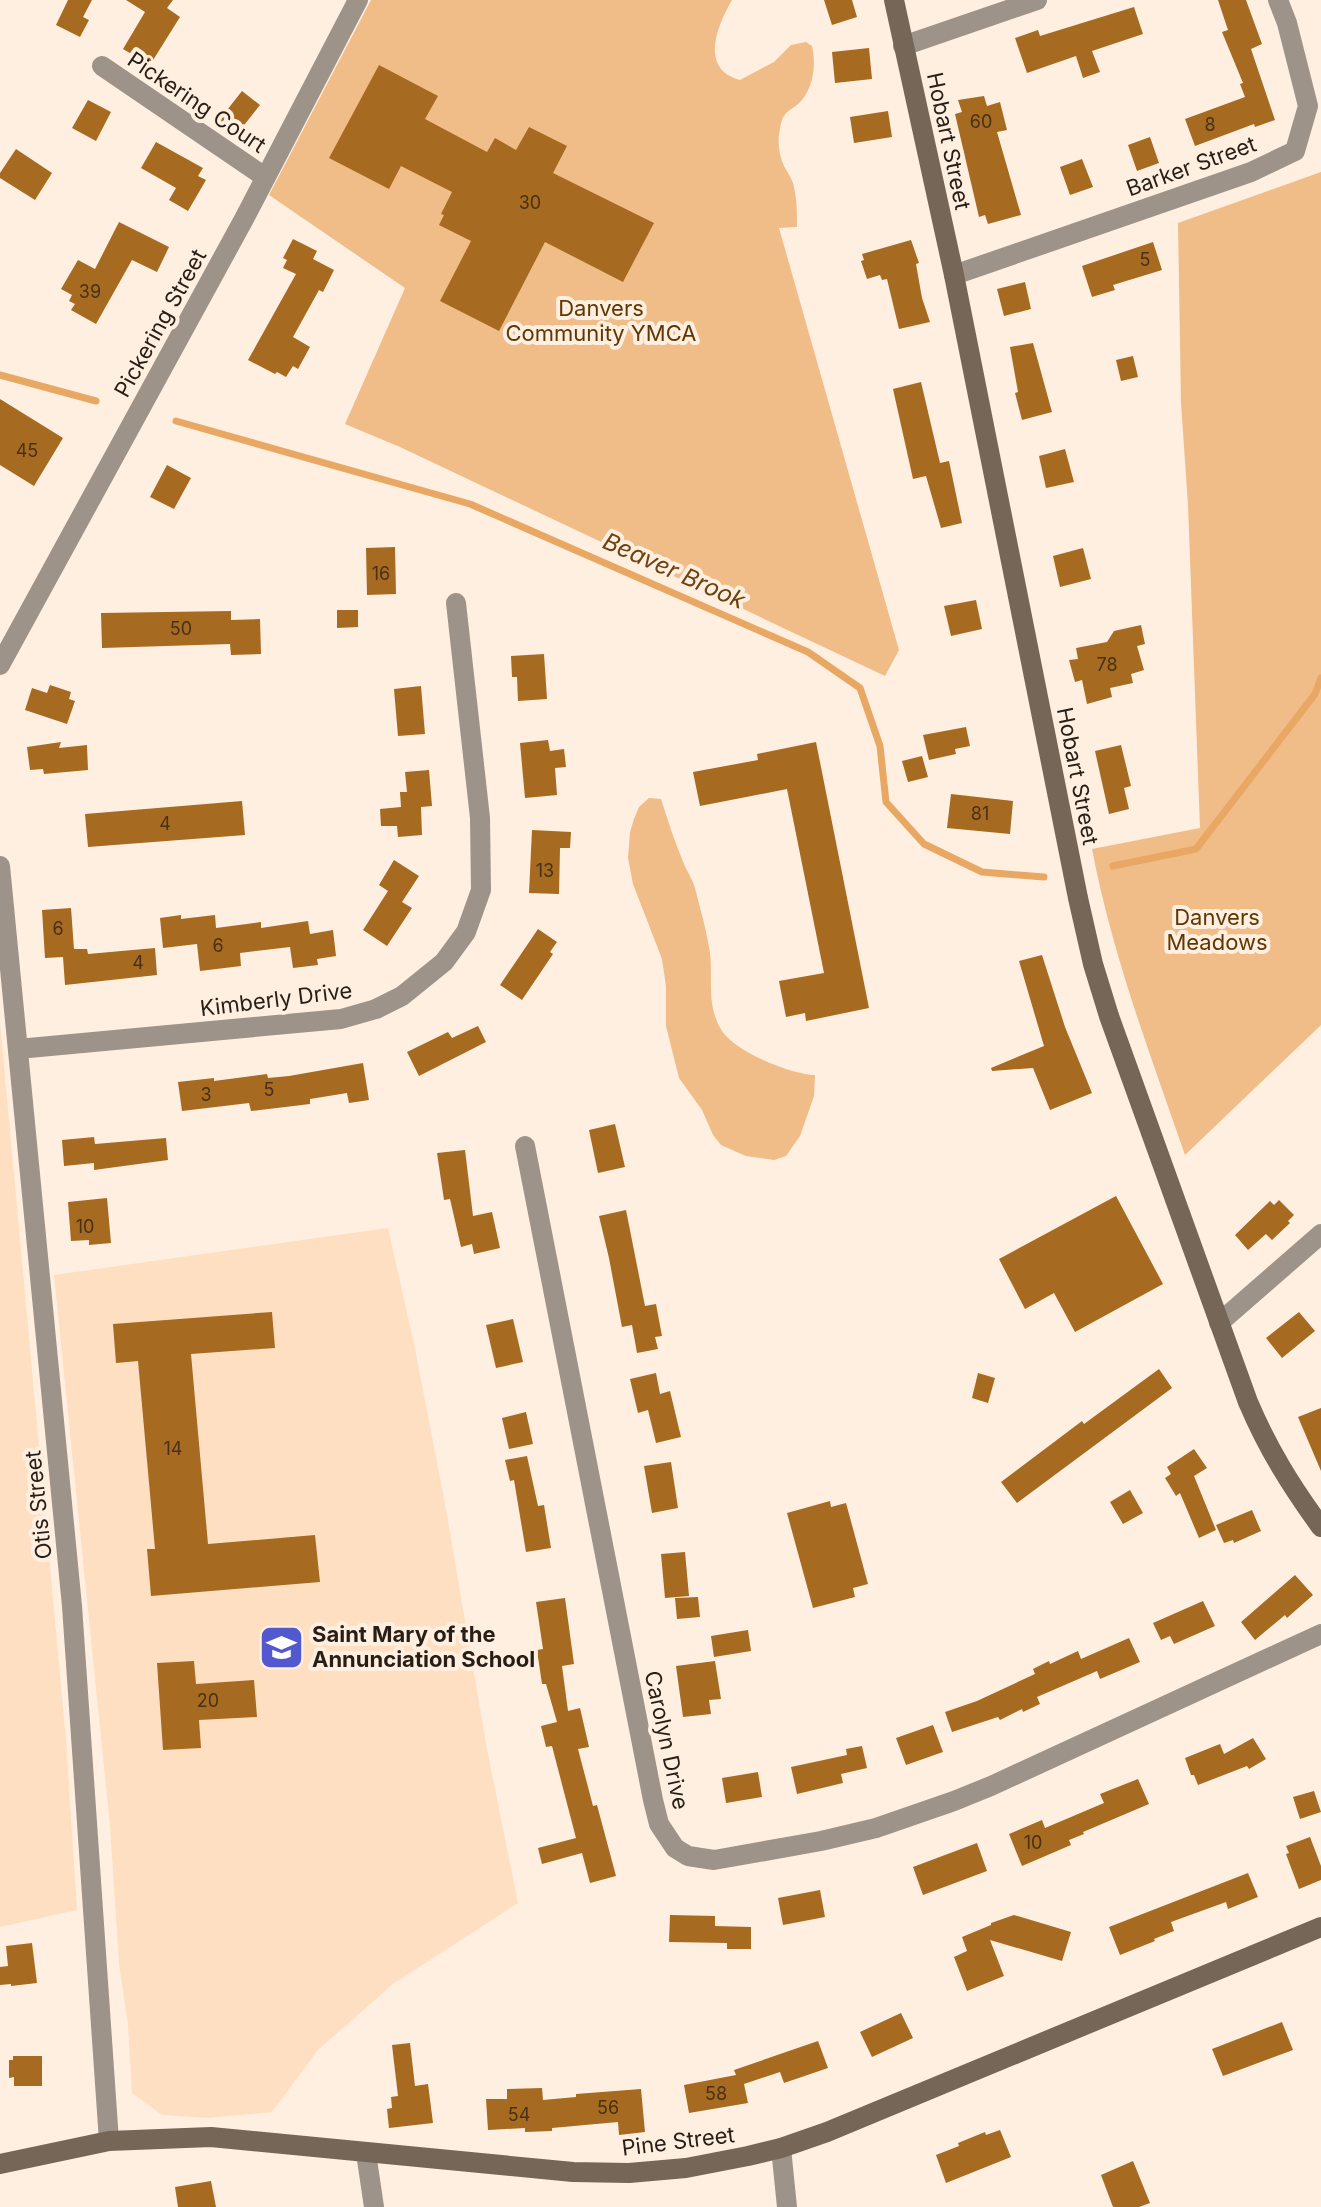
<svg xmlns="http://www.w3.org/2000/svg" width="1321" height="2207" font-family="Inter,sans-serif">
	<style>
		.built { fill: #fedfc1 }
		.green { fill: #f0bc88 }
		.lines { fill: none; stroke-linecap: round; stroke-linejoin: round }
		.stream { stroke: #e8a864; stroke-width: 7 }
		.building { fill: #a66a21 }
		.street { stroke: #9e9389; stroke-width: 20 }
		.secondary { stroke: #756658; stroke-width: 20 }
		.labels { text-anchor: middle; stroke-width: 8; stroke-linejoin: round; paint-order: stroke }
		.number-label { font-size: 18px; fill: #473118 }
		.street-label { font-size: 22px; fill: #271e15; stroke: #ffefe1 }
		.park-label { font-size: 22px; fill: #603700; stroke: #ffefe1 }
		.poi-label { font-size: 22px; font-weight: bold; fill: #271e15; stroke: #ffefe1; text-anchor: start }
		.water-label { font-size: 24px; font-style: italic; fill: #6d420e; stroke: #ffefe1 }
	</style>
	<rect width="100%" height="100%" fill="#ffefe1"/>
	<!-- built -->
	<path class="built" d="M0,1022L66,1740L77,1910L0,1927Z
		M388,1228L414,1344L444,1498L487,1749L518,1903L393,1984L318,2050L272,2112L208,2118L162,2115L132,2093L128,2025L119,1964L110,1826L54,1275Z"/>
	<!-- green -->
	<path class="green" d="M371,0H732C717,26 699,69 740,80L774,62L791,45L806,42L812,46C816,63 814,85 802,100C792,112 783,108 780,129C777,141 779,155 784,166C787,172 791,177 793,183C797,198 797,212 797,227L779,228L899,650L885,676L400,447L345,424L405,288L269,195Z
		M1321,172V1025L1185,1155C1150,1054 1112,954 1092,849L1200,828L1188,505L1181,403L1178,223Z
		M649,798L661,799C668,821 675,843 684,864C688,873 694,882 696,892C701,912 707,932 710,953C713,980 706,1006 722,1031C736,1052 790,1074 815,1075L814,1096L800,1136L786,1156L774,1160L746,1156L721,1145L713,1135L702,1110L679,1078L666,1026V986L662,959L633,884L628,858L630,832L634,819L639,807Z"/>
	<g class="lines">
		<!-- stream -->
		<path class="stream" d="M0,375L96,401
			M176,421L470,504L808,652L860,688L880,746L886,802L924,844L982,872L1044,877
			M1113,866L1196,849L1315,694L1321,678"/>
	</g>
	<!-- building -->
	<path class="building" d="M68,0H92L83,17L89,20L80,37L56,25Z
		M126,0H173L167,8L180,17L150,65L123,49L145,12Z
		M824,0H852L857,17L832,25Z
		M1218,0H1246L1262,44L1251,49L1275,120L1255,127L1254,124L1195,146L1185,119L1245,97L1240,84L1243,83L1222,32L1228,30Z
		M1134,7L1143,34L1092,51L1100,72L1083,78L1076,56L1027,73L1015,38L1038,30L1040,36Z
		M869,48L872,79L835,83L832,52Z
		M379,65L438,96L425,119L487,152L495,138L516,150L529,127L567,146L553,173L654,223L623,282L545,242L499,331L440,301L471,241L439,225L444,215L441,214L452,192L401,166L389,189L329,158Z
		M242,91L260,105L234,138L216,124Z
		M984,96L987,106L1000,102L1007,130L997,132L1021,215L988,224L985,215L979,217L955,114L962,112L958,100Z
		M88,100L111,112L96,141L72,128Z
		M888,111L892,137L854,143L850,117Z
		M1150,137L1159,163L1137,171L1128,145Z
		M156,142L203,168L198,176L206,180L188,211L169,200L176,188L141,168Z
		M16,149L52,173L35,200L0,178V173Z
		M1082,159L1093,187L1070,195L1060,167Z
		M119,222L169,247L157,272L132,260L96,324L71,310L75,304L69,301L72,295L61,289L78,260L95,269Z
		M293,239L317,251L313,259L334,270L323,292L319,290L293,337L310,347L298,369L293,366L286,377L277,372L275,374L248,360L296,274L283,268L287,260L283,258Z
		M911,240L919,263L916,264L922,298L930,322L899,329L887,279L882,280L880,275L867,279L861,261L864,260L862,254Z
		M1153,242L1162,270L1113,285L1115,290L1092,297L1082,266Z
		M1025,282L1031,309L1004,316L997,289Z
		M1033,343L1052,412L1022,420L1015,393L1018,392L1010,347Z
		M1133,356L1138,377L1121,381L1116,360Z
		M921,382L940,463L949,461L962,523L941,528L926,476L913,479L893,389Z
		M0,399L63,438L34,486L0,465Z
		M1065,449L1074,482L1046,488L1039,456Z
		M167,465L191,478L174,509L150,497Z
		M395,547L396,594L367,595L366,548Z
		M1083,548L1091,579L1060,587L1053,556Z
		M976,600L982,629L951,636L944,606Z
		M337,610H358V627L337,628Z
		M231,611V620L260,619L261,654L231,655L230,644L102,648L101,613Z
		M1141,625L1145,644L1137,646L1144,670L1131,674L1133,683L1110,688L1112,697L1087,704L1082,680L1075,682L1069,660L1078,659L1076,648L1107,642L1114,631Z
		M544,654L547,699L518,701L517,677H512L511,656Z
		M50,685L71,692L69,699L75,701L67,724L25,710L32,688L47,693Z
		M421,686L425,734L398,736L394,689Z
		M966,727L970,746L955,749L956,754L929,760L923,735Z
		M548,740L550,751L564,749L566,767L555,768L557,795L525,798L520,743Z
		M61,742L59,748L87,745L88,770L44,774L43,769L30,770L27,747Z
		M816,742L869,1008L806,1021L805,1013L786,1017L779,981L824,973L787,789L700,806L693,772L758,760L757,754Z
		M1121,745L1131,786L1124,788L1129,809L1109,814L1095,751Z
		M922,756L928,777L908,782L902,761Z
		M429,770L432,806L421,807L422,835L398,837L397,826H381L380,809L401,807L400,792H407L405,772Z
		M951,794L1013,801L1010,834L947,828Z
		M242,801L245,835L88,847L85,814Z
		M532,830L571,832L570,848H560L559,894L529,893Z
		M394,860L419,876L402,902L412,908L387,946L363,930L388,891L379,885Z
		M71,908L74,949H87L88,954L155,948L157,975L65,985L63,957L45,958L42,910Z
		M181,915V919L215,915L216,928L261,922V928L308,921L310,934L333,930L336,956L317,959L318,965L293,968L290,947L240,953L241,966L200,971L197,944L163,948L160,918Z
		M538,929L557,942L550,952L553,954L522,1000L500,985Z
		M1042,955L1065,1027L1092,1093L1050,1110L1033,1068L992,1071L991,1068L1044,1046L1019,961Z
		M478,1026L486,1042L419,1076L407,1052L448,1032L452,1038Z
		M363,1063L369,1100L349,1103L347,1093L310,1099V1104L251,1111L249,1103L182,1111L178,1082L214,1078V1081L267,1074L268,1078L289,1076Z
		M615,1124L625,1167L598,1173L589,1130Z
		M94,1137L95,1144L166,1138L168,1160L94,1170V1163L64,1166L62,1140Z
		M465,1150L473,1216L492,1212L500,1248L474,1254L472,1244L461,1247L450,1199L444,1200L437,1153Z
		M1116,1196L1163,1284L1075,1332L1054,1293L1025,1309L999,1259Z
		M107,1198L111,1243L89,1245V1240L71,1241L68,1202Z
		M1279,1200L1294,1215L1288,1221L1290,1223L1272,1240L1266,1234L1248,1250L1235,1235L1270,1201L1274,1205Z
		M626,1210L645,1306L656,1304L662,1336L655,1337L658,1349L637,1353L632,1325L622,1327L609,1258L599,1216Z
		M272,1312L275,1348L191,1354L208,1544L315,1535L320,1582L151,1596L147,1549H155L138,1361L116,1363L113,1324Z
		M1299,1312L1315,1331L1282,1358L1266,1338Z
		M513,1319L523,1362L496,1368L486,1325Z
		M1159,1369L1172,1388L1017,1503L1001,1482L1082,1421L1084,1424Z
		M656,1373L660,1394L670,1391L681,1437L656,1443L648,1410L638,1413L630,1379Z
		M978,1373L995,1378L988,1403L972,1398Z
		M1321,1408V1471L1298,1417Z
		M526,1412L533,1444L509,1449L502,1418Z
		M1194,1449L1207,1468L1194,1476L1216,1530L1199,1538L1180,1493L1176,1496L1165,1478L1171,1474L1167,1467Z
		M527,1456L538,1506L544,1505L551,1548L526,1552L514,1480L510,1481L505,1460Z
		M671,1462L678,1508L652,1513L644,1466Z
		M1130,1490L1143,1513L1123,1524L1110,1502Z
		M830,1501L831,1507L846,1503L868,1584L853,1588L855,1597L813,1608L787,1513Z
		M1252,1510L1261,1531L1234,1543L1233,1540L1224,1543L1216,1525Z
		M685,1552L689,1596L665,1598L661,1554Z
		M1295,1575L1313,1595L1287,1618L1285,1615L1255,1640L1241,1622Z
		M698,1597L700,1617L677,1619L675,1598Z
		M565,1598L574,1664L562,1666L568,1711L580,1708L589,1747L578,1749L593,1806L597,1805L616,1876L590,1883L582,1853L542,1864L538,1848L576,1838L552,1746L546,1747L541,1726L557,1722L546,1684H542L537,1650L543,1649L536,1602Z
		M1203,1601L1215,1626L1174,1644L1170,1636L1161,1640L1153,1623Z
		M748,1630L751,1651L714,1657L711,1636Z
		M1129,1638L1140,1662L1100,1679L1097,1671L1037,1697L1040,1704L1023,1712L1022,1709L1000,1720L998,1717L952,1732L945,1712L977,1701L1035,1674L1033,1669L1049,1661L1050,1664L1078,1651L1081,1659Z
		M194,1661L196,1684L254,1680L257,1717L199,1720L201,1748L163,1750L157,1663Z
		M715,1661L721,1699L709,1700L711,1714L683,1717L676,1666Z
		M933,1725L943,1752L906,1765L896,1738Z
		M1253,1738L1266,1759L1249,1769L1247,1766L1198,1785L1194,1775H1191L1185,1758L1220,1744L1224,1754Z
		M862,1746L867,1768L841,1774L843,1783L797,1794L791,1767L847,1755L846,1749Z
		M758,1772L762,1797L726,1803L722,1778Z
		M1138,1779L1149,1804L1083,1832L1084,1834L1069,1840L1071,1845L1022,1866L1009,1834L1042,1820L1045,1828L1104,1803L1100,1794Z
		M1314,1791L1321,1812L1300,1819L1293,1797Z
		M1310,1837L1321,1866V1880L1299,1889L1286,1854L1289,1853L1286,1846Z
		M977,1843L987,1871L923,1895L913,1867Z
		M1248,1873L1258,1897L1228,1909L1226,1902L1171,1922L1174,1931L1154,1939L1155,1941L1120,1955L1109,1927Z
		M820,1890L825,1917L783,1925L778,1898Z
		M670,1915L715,1916V1926L751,1927V1949H727V1943L669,1942Z
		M1014,1915L1071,1932L1062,1961L990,1940L1004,1976L967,1991L954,1957L967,1951L962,1937L991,1925V1923Z
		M32,1943L37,1983L11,1986V1984L0,1985V1967L8,1966L6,1946Z
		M901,2013L913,2038L872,2057L860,2032Z
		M1282,2022L1293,2050L1223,2076L1212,2049Z
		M818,2041L828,2068L784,2083L780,2072L744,2084L748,2103L689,2113L684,2085L736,2075L734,2070Z
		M410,2043L415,2086L428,2084L433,2123L389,2128L387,2109L392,2108L391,2097L398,2096L392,2045Z
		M13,2056H42V2086H14V2077L9,2078V2060H13Z
		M542,2088L543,2100L576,2097V2094L641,2089L645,2132L619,2135L618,2122L552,2128V2131L525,2132V2128L488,2130L486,2099H507V2089Z
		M1000,2130L1011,2157L946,2183L936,2155L959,2146L958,2143L985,2132L986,2135Z
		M1133,2161L1150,2203L1139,2207H1113L1101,2175Z
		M211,2181L216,2207H178L175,2187Z"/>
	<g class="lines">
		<!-- street -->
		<path class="street" d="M903,46L1037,0
			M102,66L265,177
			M954,275L1251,172L1295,151L1308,106L1287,23L1278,0
			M0,665L244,219L358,0
			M0,866L72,1606L109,2141
			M18,1049L341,1019L376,1009L402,996L444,962L466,932L481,890L480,818L456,603
			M525,1146L653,1800L659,1824L675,1848L688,1856L714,1860L821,1841L876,1828L954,1801L991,1786L1321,1634
			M1219,1323L1321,1234
			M781,2148L787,2207
			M366,2153L374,2207"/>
		<!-- secondary -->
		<path class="secondary" d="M894,0L954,275L1078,898L1093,964L1109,1016L1248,1402C1268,1449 1291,1486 1321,1527
			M0,2164L109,2141L211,2137L573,2172L629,2173L686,2168L748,2156L781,2148L827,2132L1321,1927"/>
	</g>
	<!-- icons -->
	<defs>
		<symbol id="school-square" viewBox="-11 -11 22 22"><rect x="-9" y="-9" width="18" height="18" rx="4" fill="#5258ce" stroke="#ffefe1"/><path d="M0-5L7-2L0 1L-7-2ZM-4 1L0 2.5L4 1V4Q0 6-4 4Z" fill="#fff"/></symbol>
	</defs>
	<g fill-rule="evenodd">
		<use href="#school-square" x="256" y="1622" width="51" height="51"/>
	</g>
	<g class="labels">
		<!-- number labels -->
		<g class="number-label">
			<text x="981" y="128">60</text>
			<text x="1210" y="131">8</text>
			<text x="530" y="209">30</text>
			<text x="1145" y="266">5</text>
			<text x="90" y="298">39</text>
			<text x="27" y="457">45</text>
			<text x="381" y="580">16</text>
			<text x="181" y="635">50</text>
			<text x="1107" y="671">78</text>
			<text x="980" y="820">81</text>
			<text x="165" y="830">4</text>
			<text x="545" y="877">13</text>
			<text x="58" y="935">6</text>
			<text x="218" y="952">6</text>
			<text x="138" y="969">4</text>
			<text x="269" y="1096">5</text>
			<text x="206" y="1101">3</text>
			<text x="85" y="1233">10</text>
			<text x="173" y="1455">14</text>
			<text x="208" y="1707">20</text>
			<text x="1033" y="1849">10</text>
			<text x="716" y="2100">58</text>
			<text x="608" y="2114">56</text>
			<text x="519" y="2121">54</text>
		</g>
		<!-- street labels -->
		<g class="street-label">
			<text transform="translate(197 102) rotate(34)" y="8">Pickering Court</text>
			<text transform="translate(949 141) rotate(78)" y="8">Hobart Street</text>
			<text transform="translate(1191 166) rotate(-20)" y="8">Barker Street</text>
			<text transform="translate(160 323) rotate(-61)" y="8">Pickering Street</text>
			<text transform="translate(1078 776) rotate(79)" y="8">Hobart Street</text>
			<text transform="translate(276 999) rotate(-7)" y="8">Kimberly Drive</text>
			<text transform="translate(38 1505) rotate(-96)" y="8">Otis Street</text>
			<text transform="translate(667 1740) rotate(78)" y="8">Carolyn Drive</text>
			<text transform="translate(678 2141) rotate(-7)" y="8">Pine Street</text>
		</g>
		<!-- park labels -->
		<g class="park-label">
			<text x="601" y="316">Danvers<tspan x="601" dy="25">Community YMCA</tspan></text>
			<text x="1217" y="925">Danvers<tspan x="1217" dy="25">Meadows</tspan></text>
		</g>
		<!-- poi labels -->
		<g class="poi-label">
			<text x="312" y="1642">Saint Mary of the<tspan x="312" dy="25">Annunciation School</tspan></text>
		</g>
		<!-- water labels -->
		<g class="water-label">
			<text transform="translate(674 571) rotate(24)" y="8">Beaver Brook</text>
		</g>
	</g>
</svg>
